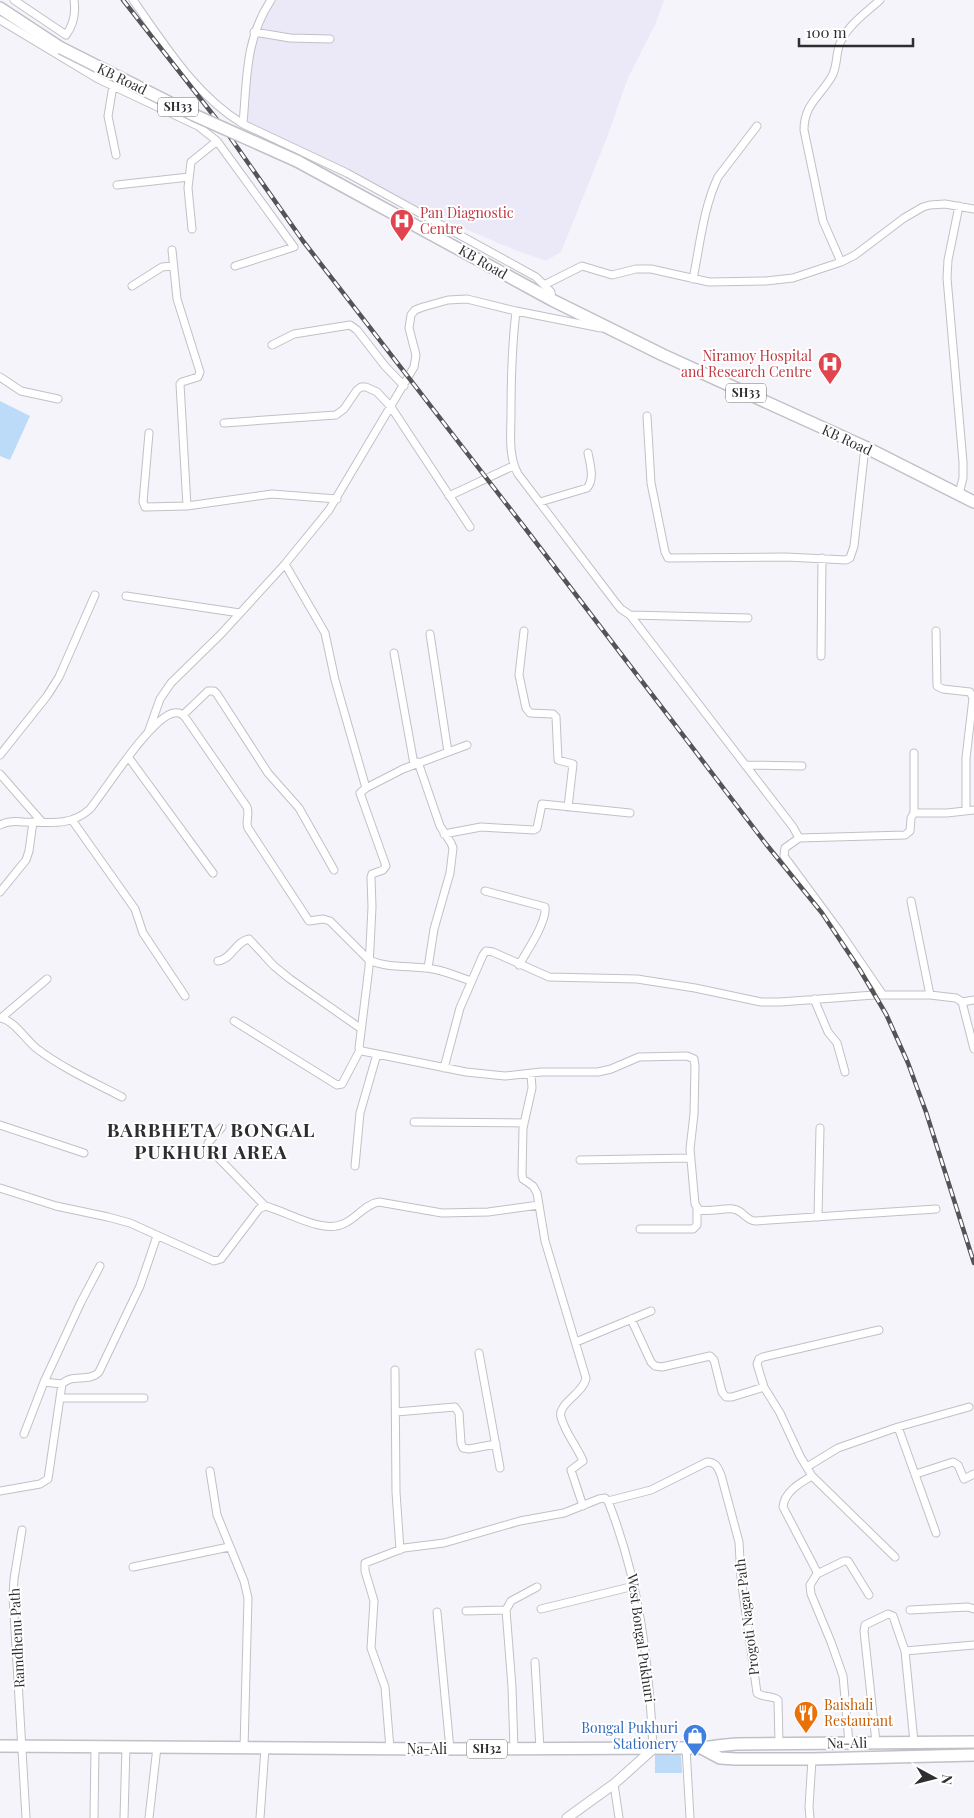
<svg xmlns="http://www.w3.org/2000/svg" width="974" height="1818" font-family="'Playfair Display',serif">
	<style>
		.built { fill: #ebe9f8 }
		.water { fill: #bbdbf8 }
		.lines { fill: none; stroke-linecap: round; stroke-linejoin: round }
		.minor-casing { stroke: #c1c0c7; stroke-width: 9 }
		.tertiary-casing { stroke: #c1c0c7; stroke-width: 11 }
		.primary-casing { stroke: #c1c0c7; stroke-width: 14 }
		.minor { stroke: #fff; stroke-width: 7 }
		.tertiary { stroke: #fff; stroke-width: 9 }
		.primary { stroke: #fff; stroke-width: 11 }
		.rail-casing { stroke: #545357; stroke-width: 4.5 }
		.rail { stroke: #fff; stroke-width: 2.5; stroke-dasharray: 8; stroke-linecap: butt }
		.primary-bridge-casing { stroke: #c1c0c7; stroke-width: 14; stroke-linecap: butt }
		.primary-bridge { stroke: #fff; stroke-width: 11 }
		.labels { text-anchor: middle; stroke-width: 4; stroke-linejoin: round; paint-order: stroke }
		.shield { fill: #fff; stroke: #6d6c6e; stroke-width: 1 }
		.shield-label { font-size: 12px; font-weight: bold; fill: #2e2d30 }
		.street-label { font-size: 14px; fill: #2e2d30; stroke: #fff }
		.health-label { font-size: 14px; fill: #be3a42; stroke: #fff; text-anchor: start }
		.food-label { font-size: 14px; fill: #c56008; stroke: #fff; text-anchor: start }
		.shop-label { font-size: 14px; fill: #366cbe; stroke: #fff; text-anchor: end }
		.district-label { font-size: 19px; font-weight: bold; letter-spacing: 1px; fill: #2e2d30; stroke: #fff }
	</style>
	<rect width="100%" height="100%" fill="#f5f4fb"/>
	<!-- built -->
	<path class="built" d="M275,0H664L655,25L628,78L606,140L561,252L546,261L515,250L366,187L270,144L247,131L250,70L255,42L263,21Z"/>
	<!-- water -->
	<path class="water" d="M0,401L30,416L10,460L0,456Z
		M681,1752L682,1773H655V1753Z"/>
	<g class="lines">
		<defs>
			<path id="minor" d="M14,0L66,35C74,24 76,13 74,0
				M133,0C165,45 195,95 243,124
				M271,0C245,39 247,79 243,124L347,173L536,277L551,292L552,300
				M0,20L98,79L113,86L108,116L116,155
				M254,32L290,38L330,39
				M113,86L198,126L217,141L294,247L235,266
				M117,185L189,177
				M959,206L948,260L947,278L963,462V478L959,494
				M192,229L188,188L191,162L217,141
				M172,250L177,299L200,372L198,377L182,382L180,384L187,506
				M841,262L823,221L804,130C804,104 820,97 832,76C837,67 836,56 839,46C845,27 866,13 880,0
				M693,279C700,245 703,209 718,177L757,126
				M544,285L582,266L612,275L636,269H651L709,282L766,281L793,278L841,262L855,255L904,218L923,207L930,205L945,204L974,209
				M132,286L162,267L173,266
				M516,311C512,345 511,378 511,413C511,433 508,456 518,474L616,603L621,609L630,615L748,618
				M272,345L294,334L350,325L357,330L385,366L404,386
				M0,377L21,391L58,399
				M647,416L651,483L665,552L668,558L786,557L846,560L850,558L854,546L865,447
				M224,423L336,415L344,409L357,390L361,387H366L377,392L391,407L470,527
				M149,433L143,502L145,507L187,506L272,494L337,499
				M449,496L513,466
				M540,502L587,488C595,479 590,464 588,453
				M285,564L325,633L335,680L366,788
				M126,596L240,613
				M630,615L793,827L799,838
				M524,631L519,675L526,708L530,713L553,714L556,717L558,760L573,764L568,807
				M936,631L937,686L943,689L970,692L973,698L966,758V810
				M430,634L448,752
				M394,653L414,764
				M821,656L822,558
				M183,715L208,691H214L217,694L268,773L299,808L334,870
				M149,730L160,699L171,683L221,634L285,564L329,510L414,367L416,355L409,328L411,315L415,310L423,307L448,300L467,299L516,311L601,328
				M467,745L403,769L366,788L360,793L386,866L383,870L372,874L371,877L372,907L369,967L359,1048L362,1051L466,1072L505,1076L541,1072H598L611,1069L639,1057L687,1056L694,1059L695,1066L694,1114L690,1149L695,1204L699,1210C711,1212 722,1208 733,1209C743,1210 745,1220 755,1221L936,1209
				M0,755L47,696L59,677L95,595
				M129,758L213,873
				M418,762L440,826L451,843L453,848L450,873L434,929L428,968
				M745,765L802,766
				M0,774L42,822
				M914,813V753
				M72,820L135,909L143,933L185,996
				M0,825C8,821 15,821 23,822C49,822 70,827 90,809C106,789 152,716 174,713C180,712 184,715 187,720L247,807C250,815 245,821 248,828L309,921L323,919L330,921L369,960C389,969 411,965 433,969C446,971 458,977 471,981
				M444,834L481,827L534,830L537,828L542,804L630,813
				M485,891L545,907C547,922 527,951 519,965
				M0,892L26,860L29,851L33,822
				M911,901L930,995L956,998L962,1002L974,1049
				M218,961C231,960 236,941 249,939L274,966L290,979L360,1028
				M883,995L840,932L784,856L785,848L799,838L905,835L910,831L911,818L914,813H947L974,810
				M814,999L828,1032L837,1043L845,1072
				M962,1002L974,1000
				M0,1018C14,1020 25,1039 36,1048C62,1068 93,1082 122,1097
				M1,1018L47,979
				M234,1021L337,1085L342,1084L360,1050
				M444,1068L460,1008L483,955L486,951L493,952L549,977L637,979L695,988L761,1002H780L874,995H930
				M531,1074L532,1088L523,1128L522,1174L523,1179L533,1186L537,1193L545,1241L586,1378C584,1393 557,1404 561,1417C565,1433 577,1446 583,1461L571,1470L583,1506
				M414,1122L524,1123
				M0,1125L84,1153
				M222,1127L208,1143V1147L265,1206
				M580,1160L690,1158
				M355,1166L360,1113L377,1054
				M0,1188L56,1206L108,1217L130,1223L214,1261L221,1259L259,1209L265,1206C286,1211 322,1234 343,1224C356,1219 365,1204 379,1202L442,1213L488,1212L539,1205
				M818,1217L820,1128
				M640,1229H693L697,1225V1208
				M631,1319L651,1362L655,1366L662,1367L710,1356L714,1360L722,1392L726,1397H732L764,1387
				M879,1330L763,1357L759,1359L757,1364L764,1387L780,1413L800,1456L812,1476L895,1557
				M576,1342L651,1311
				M479,1353L500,1468
				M395,1370L396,1492L400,1550
				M44,1382L81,1302L100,1266
				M60,1398H144
				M396,1412L455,1407L459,1413L461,1443L463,1448L469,1449L496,1444
				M898,1427L969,1407
				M24,1434L44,1382L62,1384
				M807,1467L838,1448L898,1427L936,1533
				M210,1471L217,1515L244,1581L248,1598L244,1748
				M916,1474L953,1462L958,1465L964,1479L974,1474
				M812,1476C800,1483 784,1492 783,1507L816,1570L817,1574L810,1585L811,1594L831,1642L843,1676L849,1743
				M0,1491L40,1484L48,1479L62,1384C72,1373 89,1383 99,1372L140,1286L157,1236
				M608,1501C640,1582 649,1663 653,1749
				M22,1530L14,1579L13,1596L26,1818
				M133,1567L229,1547
				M817,1574L844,1561H848L869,1595
				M541,1609L634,1586
				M910,1610L968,1607L974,1609
				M466,1611L506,1610
				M437,1612L450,1749
				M535,1662L540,1749
				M876,1742L864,1631L865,1625L888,1614L893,1616L905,1651
				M914,1742L905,1651L974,1645
				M686,1748L690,1818
				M390,1749L385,1687L371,1648L374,1601L365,1571V1563L404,1548L444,1543L520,1521L564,1513L599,1499L605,1498L608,1501L651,1490L707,1462C716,1462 718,1468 721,1475L739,1542L741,1578L757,1693C763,1698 772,1695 778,1700L779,1744
				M514,1749L512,1687L506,1610L511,1601L537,1587
				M614,1784L619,1818
				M94,1818L95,1747
				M124,1818L126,1747
				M149,1818L157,1747
				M260,1818L265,1748
				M810,1818L809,1807L812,1759"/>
			<path id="tertiary" d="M567,1818L614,1784L653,1749"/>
			<path id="primary" d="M0,8L61,48
				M297,161L552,300L663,355L865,447L974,502
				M0,1746L432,1749L686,1748C704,1749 719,1745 737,1744L974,1742
				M703,1749L720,1758L736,1759H812L974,1755"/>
		</defs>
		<!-- minor casing -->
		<use href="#minor" class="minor-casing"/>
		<!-- tertiary casing -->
		<use href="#tertiary" class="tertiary-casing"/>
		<!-- primary casing -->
		<use href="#primary" class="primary-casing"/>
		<!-- minor -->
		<use href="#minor" class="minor"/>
		<!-- tertiary -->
		<use href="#tertiary" class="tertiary"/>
		<!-- primary -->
		<use href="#primary" class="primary"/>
		<defs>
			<path id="rail" d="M123,0L225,130L303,241L525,528L766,844L822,913L860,970L886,1014L908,1063L926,1112L974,1263"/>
		</defs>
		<!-- rail casing -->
		<use href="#rail" class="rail-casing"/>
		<!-- rail -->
		<use href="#rail" class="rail"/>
		<defs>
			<path id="primary-bridge" d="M61,48L194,115L297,161"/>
		</defs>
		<!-- primary-bridge casing -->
		<use href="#primary-bridge" class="primary-bridge-casing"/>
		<!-- primary-bridge -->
		<use href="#primary-bridge" class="primary-bridge"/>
	</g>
	<!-- icons -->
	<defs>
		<symbol id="hospital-pin" viewBox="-11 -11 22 30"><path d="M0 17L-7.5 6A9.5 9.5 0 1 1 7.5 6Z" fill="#e0444e" stroke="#fff"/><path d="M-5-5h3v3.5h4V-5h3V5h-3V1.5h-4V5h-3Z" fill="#fff"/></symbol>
		<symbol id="restaurant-pin" viewBox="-11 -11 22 30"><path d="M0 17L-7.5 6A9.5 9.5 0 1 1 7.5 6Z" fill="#e8710a" stroke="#fff"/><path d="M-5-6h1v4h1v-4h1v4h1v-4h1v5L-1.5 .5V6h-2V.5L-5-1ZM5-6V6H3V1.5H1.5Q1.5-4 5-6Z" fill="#fff"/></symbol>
		<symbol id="shop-pin" viewBox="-11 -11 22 30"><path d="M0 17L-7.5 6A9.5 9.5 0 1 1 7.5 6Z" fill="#3f7fe0" stroke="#fff"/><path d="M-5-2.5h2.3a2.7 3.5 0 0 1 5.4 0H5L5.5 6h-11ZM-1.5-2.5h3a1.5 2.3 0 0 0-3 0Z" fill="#fff"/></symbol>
	</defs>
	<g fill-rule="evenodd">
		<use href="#hospital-pin" x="388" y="207" width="28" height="38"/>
		<use href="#hospital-pin" x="816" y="350" width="28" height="38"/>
		<use href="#restaurant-pin" x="792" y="1699" width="28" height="38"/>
		<use href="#shop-pin" x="681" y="1722" width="28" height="38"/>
	</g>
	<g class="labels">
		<!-- shield labels -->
		<g class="shield">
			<rect x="158" y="97.5" width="40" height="19" rx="4"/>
			<rect x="726" y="383.5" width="40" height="19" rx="4"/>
			<rect x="467" y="1739.5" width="40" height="19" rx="4"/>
		</g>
		<g class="shield-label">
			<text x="178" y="111">SH33</text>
			<text x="746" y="397">SH33</text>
			<text x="487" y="1753">SH32</text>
		</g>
		<!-- street labels -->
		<g class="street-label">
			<text transform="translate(122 79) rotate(26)" y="5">KB Road</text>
			<text transform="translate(483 262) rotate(30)" y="5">KB Road</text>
			<text transform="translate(847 440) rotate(25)" y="5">KB Road</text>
			<text transform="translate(747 1617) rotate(-97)" y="5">Progoti Nagar Path</text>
			<text transform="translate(17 1638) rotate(-93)" y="5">Ramdhenu Path</text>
			<text transform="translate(641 1638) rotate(82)" y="5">West Bongal Pukhuri</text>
			<text transform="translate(847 1743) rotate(-1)" y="5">Na-Ali</text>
			<text x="427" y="1754">Na-Ali</text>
		</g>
		<!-- health labels -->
		<g class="health-label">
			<text x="420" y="218">Pan Diagnostic<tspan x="420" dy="16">Centre</tspan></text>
			<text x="812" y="361" text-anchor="end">Niramoy Hospital<tspan x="812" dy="16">and Research Centre</tspan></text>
		</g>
		<!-- food labels -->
		<g class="food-label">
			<text x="824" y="1710">Baishali<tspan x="824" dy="16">Restaurant</tspan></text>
		</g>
		<!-- shop labels -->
		<g class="shop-label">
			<text x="678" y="1733">Bongal Pukhuri<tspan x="678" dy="16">Stationery</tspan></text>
		</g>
		<!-- district labels -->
		<g class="district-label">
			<text x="211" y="1137">BARBHETA/ BONGAL<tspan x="211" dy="22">PUKHURI AREA</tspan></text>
		</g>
	</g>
	<!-- north arrow -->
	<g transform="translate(934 1778) rotate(97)" stroke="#ffffff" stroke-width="4" paint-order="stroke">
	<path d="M0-4L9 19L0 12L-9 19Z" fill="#2e2d30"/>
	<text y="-8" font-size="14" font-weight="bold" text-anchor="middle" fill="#2e2d30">N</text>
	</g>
	<!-- scale -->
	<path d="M799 38v8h114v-8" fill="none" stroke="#2e2d30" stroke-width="2.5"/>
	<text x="806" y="38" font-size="15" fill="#2e2d30" stroke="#ffffff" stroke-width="4" paint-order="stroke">100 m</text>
</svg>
